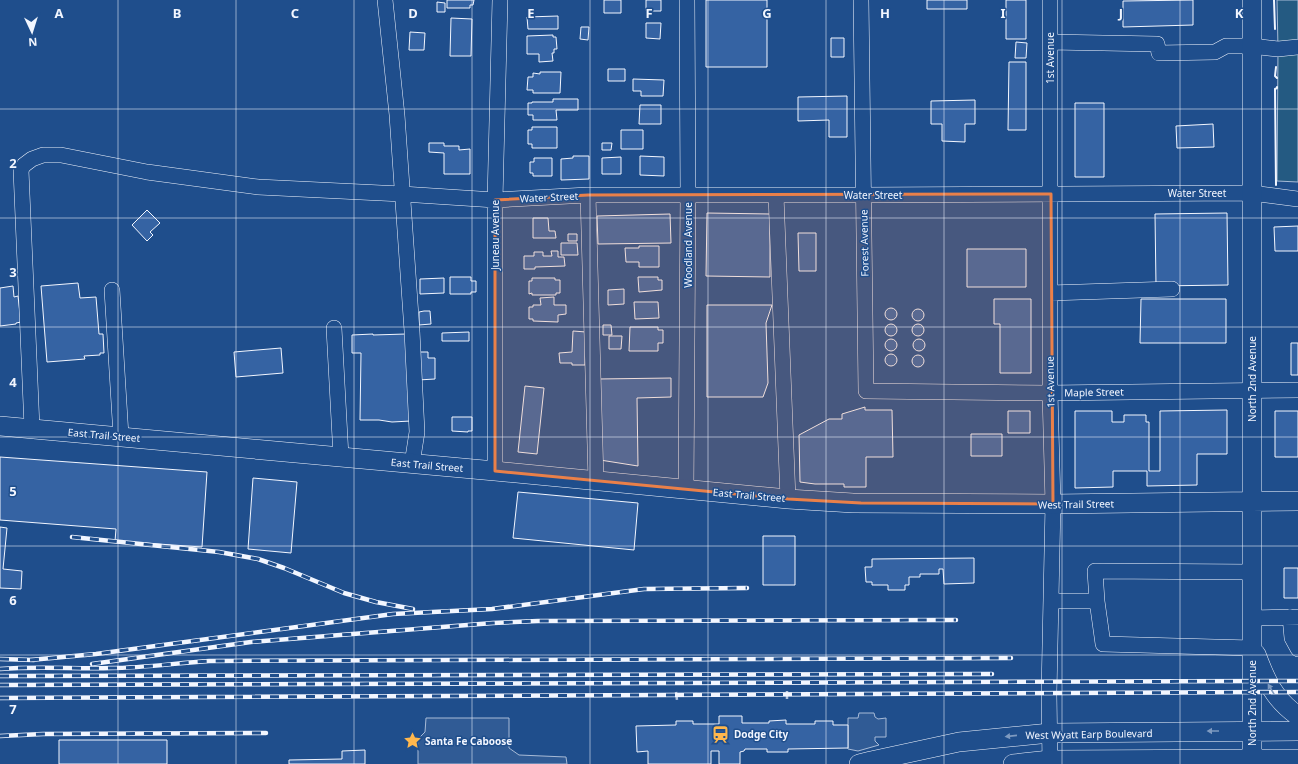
<svg xmlns="http://www.w3.org/2000/svg" width="1298" height="764" font-family="'Noto Sans',sans-serif">
	<style>
		.green { fill: #245a82; stroke: #a8bbd7 }
		.parking { fill: #305b95; stroke: #a8bbd7 }
		.building { fill: #3563a3; stroke: #f2f6ff }
		.lines { fill: none; stroke-linecap: round; stroke-linejoin: round }
		.minor-casing { stroke: #f2f6ff; stroke-width: 16 }
		.major-casing { stroke: #f2f6ff; stroke-width: 20 }
		.path { stroke: #b3c4dc; stroke-width: 2.5; stroke-dasharray: 3 2; stroke-linecap: butt }
		.minor { stroke: #1f4e8c; stroke-width: 15 }
		.major { stroke: #1f4e8c; stroke-width: 19 }
		.rail-casing { stroke: #f2f6ff; stroke-width: 4.5 }
		.rail { stroke: #1f4e8c; stroke-width: 3; stroke-dasharray: 9; stroke-linecap: butt }
		.wall { stroke: #f2f6ff; stroke-width: 2 }
		.oneway { fill: #7e9ac0 }
		.marked { fill: #ea8049; fill-opacity: 0.2; stroke: #ea8049; stroke-width: 3; stroke-linejoin: round }
		.grid { fill: none; stroke: #f2f6ff; stroke-width: 1; stroke-opacity: 0.55 }
		.labels { text-anchor: middle; stroke-width: 3; stroke-linejoin: round; paint-order: stroke }
		.street-label { font-size: 10px; fill: #f2f6ff; stroke: #1f4e8c }
		.poi-label { font-size: 10px; font-weight: bold; fill: #f2f6ff; stroke: #1f4e8c; text-anchor: start }
		.grid-label { font-size: 13px; text-anchor: middle; font-weight: bold; fill: #f2f6ff; stroke: #1f4e8c; stroke-width: 3; stroke-linejoin: round; paint-order: stroke }
	</style>
	<rect width="100%" height="100%" fill="#1f4e8c"/>
	<!-- green -->
	<path class="green" d="M1277,0H1298V182L1277,181L1278,49Z"/>
	<!-- parking -->
	<path class="parking" d="M859,713H874L875,717L878,719L886,718V737H875V741L879,745L858,751L848,749V718H858Z
		M426,718H509V748L519,755L566,757L567,764H418V739L425,732Z"/>
	<!-- building -->
	<path class="building" d="M447,0H474L473,5H470V8H447Z
		M604,0H621V13H604Z
		M646,0H661V11H646Z
		M706,0H767V67H706Z
		M927,0H967V9H927Z
		M1006,0H1026V39H1006Z
		M1193,0V25L1123,27V1Z
		M437,2L445,3V12H437Z
		M558,16V29H528L527,17Z
		M451,18L472,19L471,56H450Z
		M646,23H661L660,39L646,38Z
		M581,27H589L588,40L580,39Z
		M410,32L425,33L424,50H409Z
		M553,35V37H556L557,49H554V53H552L553,61L539,62V54H527V36Z
		M831,38H844V57H831Z
		M1016,42L1027,43L1026,58H1015Z
		M1009,62H1026V130H1008Z
		M608,69H625V81H608Z
		M540,72H561L560,93H533V90H527L528,77H533V73L540,74Z
		M633,79L664,80L663,96H641V91H633Z
		M847,96V137H829V120L798,121V97Z
		M553,99H578V110H556L557,120H533V115H528V103H532V102H553Z
		M975,100V124H965V142L942,141V124H931V101Z
		M1075,103H1104V177H1075Z
		M640,105H661V124H639Z
		M1213,124L1214,147L1177,148L1176,126Z
		M532,127H557V148H532V144H528V130H532Z
		M621,130H643V149H621Z
		M429,143H444V146H459V150L470,149V174H444V153L429,152Z
		M602,143H612L611,150H602Z
		M573,156H589V179L561,180V159L573,158Z
		M640,156L664,157V176L640,175Z
		M621,157V174H602V158Z
		M534,158H552V176H533V173H530V162H534Z
		M147,210L160,223L150,232L153,235L147,241L132,225Z
		M707,213L770,214V277L706,276Z
		M1227,213L1228,285L1156,286L1155,214Z
		M670,214L671,243L598,244L597,216Z
		M533,218H548L549,231H555L556,238H533Z
		M1298,226V251H1275L1274,227Z
		M798,233H816V271H799Z
		M568,234H577V241H568Z
		M561,243H577L578,255H561Z
		M639,246H659V267H639V262H626L625,248H639Z
		M967,249H1026V287H967Z
		M551,251H558V257H564L565,266L535,267V269H524V256H534V252H543V256H552Z
		M450,277H471V281H476V292H471V294H450Z
		M638,277H658V280H662V290L639,292Z
		M444,278V293L420,294V279Z
		M532,278H555V280H560V293H556V295H532V293L529,294V281H532Z
		M78,283L80,298L96,297L99,334H103L104,353H100V355L84,356L85,359L47,362L41,286Z
		M13,286L14,297L18,296L21,322L16,323V324L0,326V288Z
		M624,289V304L608,305V290Z
		M554,297V305H566V314L558,315V322L533,321V319H529V307H533V305H541L540,298Z
		M994,299H1031V373H1000V324H994Z
		M1141,299H1226V343H1140Z
		M634,302H658L659,318L635,319Z
		M707,305H772L766,323L768,383L763,397H707Z
		M885 314a6 6 0 1 1 12 0a6 6 0 1 1-12 0Z
		M912 315a6 6 0 1 1 12 0a6 6 0 1 1-12 0Z
		M424,311H430L431,324L419,325V312Z
		M885 330a6 6 0 1 1 12 0a6 6 0 1 1-12 0Z
		M912 330a6 6 0 1 1 12 0a6 6 0 1 1-12 0Z
		M603,325H611L612,335H603Z
		M630,327H658V330H663V343H658V351H629Z
		M573,331L586,332L585,365H572V363H560L559,353L572,352Z
		M469,332V341H442V333Z
		M373,334V335L406,334L411,421L392,422L379,420H360L361,353H352V335Z
		M609,336H622L621,349H609Z
		M885 345a6 6 0 1 1 12 0a6 6 0 1 1-12 0Z
		M913 345a6 6 0 1 1 12 0a6 6 0 1 1-12 0Z
		M1291,343H1298V375H1291Z
		M281,348L283,373L236,377L234,352Z
		M417,352H428V358H435V379L418,380Z
		M885 360a6 6 0 1 1 12 0a6 6 0 1 1-12 0Z
		M912 361a6 6 0 1 1 12 0a6 6 0 1 1-12 0Z
		M671,378V397L637,398L638,466L600,460L598,379Z
		M525,386L544,388L537,454L518,452Z
		M865,407V410H892L893,457H866V487H844V484H815L800,482L799,435L829,419H842V414Z
		M1227,410V454H1197V485L1147,486V471H1113V487L1075,488V411H1112V422H1124V415H1146V422H1149V471H1160V411Z
		M1008,411H1030V433H1008Z
		M1275,411H1298V457H1275Z
		M452,417H472V431H468V432L452,431Z
		M971,434H1002V456H971Z
		M0,457L207,472L202,547L115,541L116,529L0,520Z
		M253,478L297,482L291,553L248,549Z
		M518,492L638,503L634,550L513,538Z
		M0,527L7,528L3,569L22,571L21,589L0,588Z
		M763,536H795V585H763Z
		M974,558V583L944,584L943,569H939V574H920V577H909V585H905V590H888V585H872V582H866L865,567H872V559Z
		M1284,568H1298V598H1284Z
		M719,716H742V723H769V721L786,720V724H815V721H833V725H848V748L788,749V752H767V749H745L744,751L740,752V764H719V751H711V764H648V751L637,752L636,726L676,725V721H693V724H719Z
		M59,740H167V764H59Z
		M365,750V764H289V760L342,759V751Z"/>
	<g class="lines">
		<defs>
			<path id="minor" d="M385,0L397,115L412,331L417,432L412,464
				M861,0L866,391L1050,393L1298,390
				M1050,0V393L1053,504L1049,693L1050,764
				M1050,42L1157,44L1159,53L1215,52L1226,46H1251L1278,49L1298,47
				M588,195L596,481
				M776,195L788,499
				M112,290L121,436
				M1050,293L1172,289
				M334,328L341,457
				M32,428L21,170L24,165L32,159L43,155H61L147,172L258,187L402,194L495,200L588,195H863L1251,193L1298,199
				M495,471V200L500,0
				M686,489L688,194L687,0
				M1051,601H1097L1103,644L1252,648
				M1097,601L1095,571L1252,572
				M1290,617L1292,638L1298,649
				M1252,618L1298,617"/>
			<path id="major" d="M1252,0V759
				M0,426L495,471L788,499L853,503L1053,504L1298,501
				M1256,654C1266,681 1274,699 1298,716
				M859,764L871,761L959,742L1050,733L1298,731
				M1013,764L1050,760L1298,759"/>
		</defs>
		<!-- minor casing -->
		<use href="#minor" class="minor-casing"/>
		<!-- major casing -->
		<use href="#major" class="major-casing"/>
		<!-- path -->
		<path class="path" d="M787,691V699
			M676,692L677,700"/>
		<!-- minor -->
		<use href="#minor" class="minor"/>
		<!-- major -->
		<use href="#major" class="major"/>
		<defs>
			<path id="rail" d="M72,537L219,552L258,559L284,568L344,593L376,602L413,609
				M0,659L34,660
				M30,660L96,654L393,614L492,609L644,589L747,588
				M92,664L251,642L493,623L538,621L956,620
				M0,669C37,666 74,669 111,668C144,668 176,663 209,661L1011,658
				M0,676L992,674
				M0,685L1298,681
				M0,698L1298,692
				M0,736L43,734L266,733"/>
		</defs>
		<!-- rail casing -->
		<use href="#rail" class="rail-casing"/>
		<!-- rail -->
		<use href="#rail" class="rail"/>
		<!-- wall -->
		<path class="wall" d="M1274,0L1275,29
			M1276,67L1275,76L1277,78
			M1276,185L1275,89L1277,88V87"/>
	</g>
	<!-- one-way arrows -->
	<defs><path id="oneway-solid" d="M-6-.8H1V-3.2L6.5 0L1 3.2V.8H-6Z"/></defs>
	<g class="oneway">
		<use href="#oneway-solid" transform="translate(1271 689) rotate(-121)"/>
		<use href="#oneway-solid" transform="translate(1213 731) rotate(180)"/>
		<use href="#oneway-solid" transform="translate(1011 736) rotate(174)"/>
	</g>
	<!-- marked area -->
	<path class="marked" d="M1051,194L1053,504L861,503L788,499L495,471V200L588,195Z"/>
	<!-- grid -->
	<path class="grid" d="M118,0V764M236,0V764M354,0V764M472,0V764M590,0V764M708,0V764M826,0V764M944,0V764M1062,0V764M1180,0V764M0,109H1298M0,218H1298M0,327H1298M0,437H1298M0,546H1298M0,655H1298"/>
	<!-- icons -->
	<defs>
		<symbol id="station-bare" viewBox="-9 -9 18 18"><path d="M-3-6H3Q5-6 5-4V2Q5 4 3 4L4.5 6H3L1.5 4h-3L-3 6H-4.5L-3 4Q-5 4-5 2V-4Q-5-6-3-6ZM-3.5-4v3h7v-3ZM-3.5 1v1.5H-2V1ZM2 1v1.5H3.5V1Z" fill="#ffb74d" stroke="#1f4e8c" stroke-width="2.5" paint-order="stroke"/></symbol>
		<symbol id="sight-bare" viewBox="-9 -9 18 18"><path d="M0-6L1.8-2.2L6-1.7L2.9 1.2L3.7 5.4L0 3.3L-3.7 5.4L-2.9 1.2L-6-1.7L-1.8-2.2Z" fill="#ffb74d" stroke="#1f4e8c" stroke-width="2.5" paint-order="stroke"/></symbol>
	</defs>
	<g fill-rule="evenodd">
		<use href="#station-bare" x="708" y="722" width="25" height="25"/>
		<use href="#sight-bare" x="400" y="728" width="25" height="25"/>
	</g>
	<g class="labels">
		<!-- street labels -->
		<g class="street-label">
			<text transform="translate(1050 58) rotate(-90)" y="4">1st Avenue</text>
			<text x="1197" y="197">Water Street</text>
			<text x="873" y="199">Water Street</text>
			<text transform="translate(549 197) rotate(-3)" y="4">Water Street</text>
			<text transform="translate(495 235) rotate(-90)" y="4">Juneau Avenue</text>
			<text transform="translate(864 243) rotate(-91)" y="4">Forest Avenue</text>
			<text transform="translate(688 245) rotate(-90)" y="4">Woodland Avenue</text>
			<text transform="translate(1252 379) rotate(-90)" y="4">North 2nd Avenue</text>
			<text transform="translate(1050 382) rotate(-91)" y="4">1st Avenue</text>
			<text transform="translate(1094 392) rotate(-1)" y="4">Maple Street</text>
			<text transform="translate(104 435) rotate(5)" y="4">East Trail Street</text>
			<text transform="translate(427 465) rotate(5)" y="4">East Trail Street</text>
			<text transform="translate(749 495) rotate(5)" y="4">East Trail Street</text>
			<text transform="translate(1076 504) rotate(-1)" y="4">West Trail Street</text>
			<text transform="translate(1252 703) rotate(-90)" y="4">North 2nd Avenue</text>
			<text transform="translate(1089 734) rotate(-1)" y="4">West Wyatt Earp Boulevard</text>
		</g>
		<!-- poi labels -->
		<g class="poi-label">
			<text x="734" y="738">Dodge City</text>
			<text x="425" y="745">Santa Fe Caboose</text>
		</g>
	</g>
	<g class="grid-label">
		<text x="59" y="18">A</text>
		<text x="177" y="18">B</text>
		<text x="295" y="18">C</text>
		<text x="413" y="18">D</text>
		<text x="531" y="18">E</text>
		<text x="649" y="18">F</text>
		<text x="767" y="18">G</text>
		<text x="885" y="18">H</text>
		<text x="1003" y="18">I</text>
		<text x="1121" y="18">J</text>
		<text x="1239" y="18">K</text>
		<text x="13" y="168">2</text>
		<text x="13" y="277">3</text>
		<text x="13" y="387">4</text>
		<text x="13" y="496">5</text>
		<text x="13" y="605">6</text>
		<text x="13" y="714">7</text>
	</g>
	<!-- north arrow -->
	<g transform="translate(32 32) rotate(176)" stroke="#1f4e8c" stroke-width="3" paint-order="stroke">
	<path d="M0-3L7 15L0 10L-7 15Z" fill="#f2f6ff"/>
	<text y="-6" font-size="11" font-weight="bold" text-anchor="middle" fill="#f2f6ff">N</text>
	</g>
</svg>
